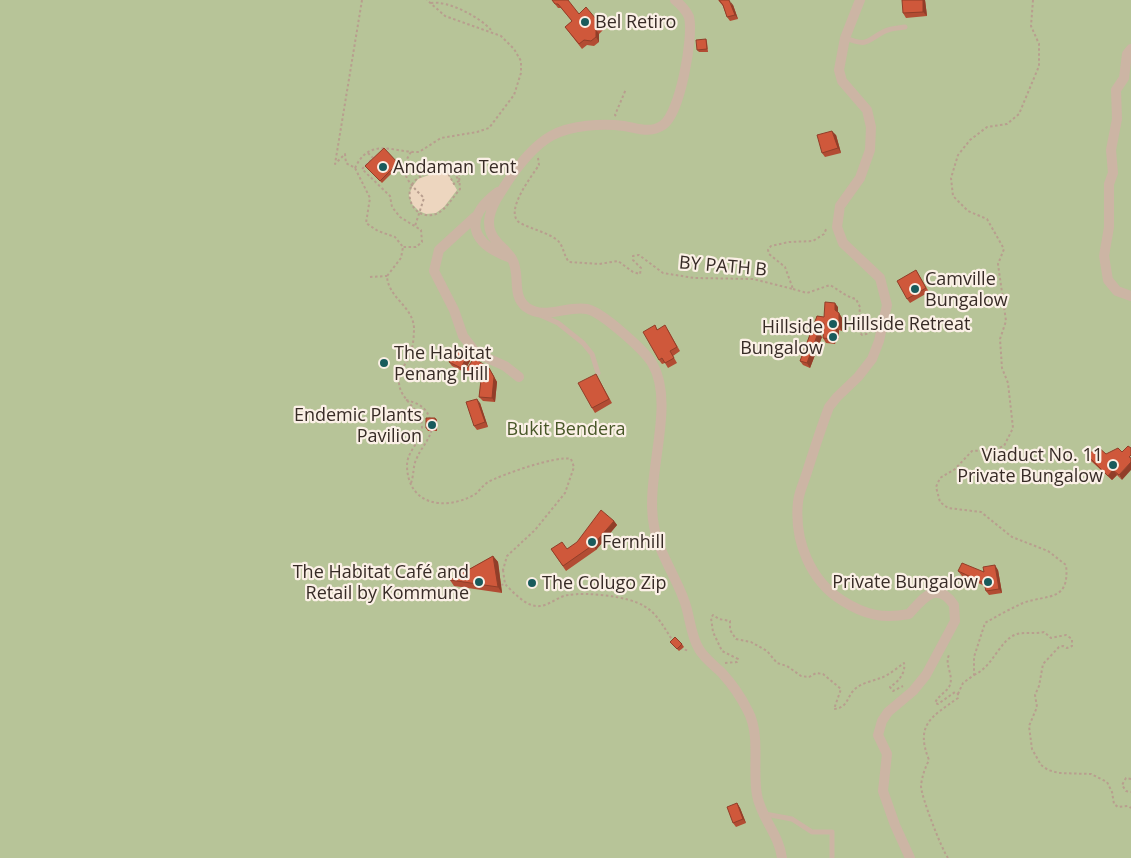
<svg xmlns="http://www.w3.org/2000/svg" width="1131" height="858" font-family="'Open Sans',sans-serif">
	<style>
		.green { fill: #b7c498 }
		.plaza { fill: #edd6bf }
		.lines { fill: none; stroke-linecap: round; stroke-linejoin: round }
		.path { stroke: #b89e8e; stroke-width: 2; stroke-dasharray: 2.5 2.5; stroke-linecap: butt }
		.lane { stroke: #ccb5a4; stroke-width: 5 }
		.street { stroke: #ccb5a4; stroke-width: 10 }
		.path-bridge { stroke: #b89e8e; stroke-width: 2; stroke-dasharray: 2.5 2.5; stroke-linecap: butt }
		.wall { fill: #b24c33 }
		.shaded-wall { fill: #913e29 }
		.building { fill: #cf583b; stroke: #913e29 }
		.poi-dot { fill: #195b5c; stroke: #fbf0e6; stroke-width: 2 }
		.labels { text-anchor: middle; stroke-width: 4.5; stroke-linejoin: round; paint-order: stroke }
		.poi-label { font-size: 18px; fill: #372b26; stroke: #fbf0e6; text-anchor: start }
		.street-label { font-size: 18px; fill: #372b26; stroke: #fbf0e6 }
		.park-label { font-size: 18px; fill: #485728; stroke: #fbf0e6 }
	</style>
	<rect width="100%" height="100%" fill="#f3e6d9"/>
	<!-- green -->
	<path class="green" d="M0,0H1131V858H0Z"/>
	<!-- plaza -->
	<path class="plaza" d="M445,169L457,190L444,207L436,213L426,214L419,211L412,204L409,195L412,187L418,179Z"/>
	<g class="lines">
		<!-- path -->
		<path class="path" d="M362,0L335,164L345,154L346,163L355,168L370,198L366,223L378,231L395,237L403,247L401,258L387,276C388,298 413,306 414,328C414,336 413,350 409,357C405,365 399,372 399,382C399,400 423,410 422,428C421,443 407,450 407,466C408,505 444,511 474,495C479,492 482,486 488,482C501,475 557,455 571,459L574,467L565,493L535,530L507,556L503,570H499
			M431,3C447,0 480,17 491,30
			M616,116L615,115L626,89
			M411,152C397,173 409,183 424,198L415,226
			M368,153L373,158L362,169L390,196L392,207L400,217L421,230L422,242L416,247H403
			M538,158L539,165C532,176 503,212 520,223C532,229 545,232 556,239C564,245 563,255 569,262L599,264L618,261L633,272L640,274L641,268L633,260V256L639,255L663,273L694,278L753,279L793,289L785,267L769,254L768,250L771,246L789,242L813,241L824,234L827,227
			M355,168C370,136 394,153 419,152L441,138L477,132L489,128L514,95L521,73V61L514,49L501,36L445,16L427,0
			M454,172L459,181L454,184L449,175Z
			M370,277L387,276
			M793,289L807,293L830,285C839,290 846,297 856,299L860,307L858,330L862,335L870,333
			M406,400C418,403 426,407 430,419
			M411,483C414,475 413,466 416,460C421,447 429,442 432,428
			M503,570L505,584
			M501,585L505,584C513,592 527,608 540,606C550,605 559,596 568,595C587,592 628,596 644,606C658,614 664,628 673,641
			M680,648L689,651
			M725,663L737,662L738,659L722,651L713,632L711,618L713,615L719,619L730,621V630L736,639L751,642L767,651L777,663L787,666L801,676L809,677L816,673L823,674L841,689L834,709C847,708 847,698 853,691C860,683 872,681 881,678C889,675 897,668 904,663C906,673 898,682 890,687L893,691L903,686
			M974,675C994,666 999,640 1017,634C1025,632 1035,634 1044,632L1051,638L1066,635L1072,639V646L1067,648L1063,646L1059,647L1043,664L1039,686L1035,695L1037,707L1029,726L1032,749L1041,765L1048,770L1059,773L1091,774L1107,782L1112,792L1114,804L1118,807L1128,806L1131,808
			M958,694L963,683L974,675V657L985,623C997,616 1010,609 1023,603C1048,594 1070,602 1066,565L1048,551L1012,537L981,512L948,508L940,502L936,487L940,478L955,469L972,451L993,450L1004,446L1013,428L1008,383L1002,368L1000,339L1006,321L998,264L1004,249L987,219L968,211L953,196L951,178L958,155L970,140L987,127L1007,124L1019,114L1039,66V44L1031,26L1033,0
			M1131,779L1126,778L1122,785L1126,791L1131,792
			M948,858C941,848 921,796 921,786C922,776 925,768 929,760C915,725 931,717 958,698V694L955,692L938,704L935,703C938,696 945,693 949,687C955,676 944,665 949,655"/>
		<!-- lane -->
		<path class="lane" d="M845,38C870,47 865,41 885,31C891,28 899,28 905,27
			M540,315L558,323L583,343L592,354L598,373
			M765,814L792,819L812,832H832V857"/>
		<!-- street -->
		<path class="street" d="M675,0C681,5 686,10 689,17C694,36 680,114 663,125C650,134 637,128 624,126C603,123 570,125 551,136C528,149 509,178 496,200C488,215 485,229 497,242C501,247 508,252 512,259C521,274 511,295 526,307C545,321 566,305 587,309C602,312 644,350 652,363C677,405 644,476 654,526C658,551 675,575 684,600C690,615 690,634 699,649C704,658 715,666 722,673C733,685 741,697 748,711C761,736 752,768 757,795C761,818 779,834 782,858
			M860,0L845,38L839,70L842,81L867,110L871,127L870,150L860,178L840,206L837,227L843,243L880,278L887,305L879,341L872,359L858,377L837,397L829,407C821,428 814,450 807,472C804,482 799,492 798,502C794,540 810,581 843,601C865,615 883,619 909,614C923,598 937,580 954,605L955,621L926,675L913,691L888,712L882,721L878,735L887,754L883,791L895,825L910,858
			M1131,49L1127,54L1124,78L1116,90L1117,119L1111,150L1113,173L1109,184V227L1104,256L1108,280L1117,291L1131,296
			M498,192C462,219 471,244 511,258
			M475,217L439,250L434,271L454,310L463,336L476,353L505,366L519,377"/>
		<!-- path-bridge -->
		<path class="path-bridge" d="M444,168L453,170L459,175L460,189C453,197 446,210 436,214C413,222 400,191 418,178C426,173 436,171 444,168Z"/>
	</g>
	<!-- wall -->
	<path class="wall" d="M552,0L601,25L604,29L599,34V42L594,46L587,45L582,49L565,27L572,21L561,8H558Z
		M718,0L733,5L738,19L730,21L727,17L723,6Z
		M925,0L927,16L906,18L903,13Z
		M706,39L707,42L708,52H699L697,50Z
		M836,135L841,153L825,157L822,153Z
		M398,163L400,165L382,183L365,166Z
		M916,270L929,292L910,303L907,299Z
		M838,307V312L842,318V331L839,330V339H836L835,344L826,343L823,338L824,328H821L819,334L822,337L810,368L803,365L800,361L817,316L824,317Z
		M655,325L657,329L668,330L680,351L673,356L677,363L668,368L665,363L662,364L659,360Z
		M467,356L470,361L464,372L452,366L449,362Z
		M466,370L492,373L497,382L495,402L483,401L479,397L481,382L470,375Z
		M596,374L612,403L595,413L592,408Z
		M480,403L488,427L477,430L474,426Z
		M435,418L437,420V431H428L426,428Z
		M1106,454L1122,480L1117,475L1112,480L1091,461L1088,456Z
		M614,521L617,525L596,550L566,571L551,549H567Z
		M493,556L498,562L502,593L454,586L450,580Z
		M998,570L1002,593L989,595L986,591L985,586L962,576L958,571L984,572Z
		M670,642L682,644L684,647L679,651Z
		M737,803L740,808L746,823L736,827L733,823Z"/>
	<!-- shaded-wall -->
	<path class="shaded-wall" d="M923,0H925L927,16L923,12Z
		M730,1L733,5L738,19L735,15Z
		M596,30L599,34V42L596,37Z
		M832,131L836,135L841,153L838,148Z
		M835,303L838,307V314L835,310Z
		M839,313L842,318V331L839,326Z
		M818,323L821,328L819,334L822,337L810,368L807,363L815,332Z
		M836,326L839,330V339L836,335Z
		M833,334L836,339L835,344L832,339Z
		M467,356L470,361L464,372L461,368Z
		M489,368L497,382L495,402L492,398Z
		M477,399L480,403L488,427L485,422Z
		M435,418L437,420V431L435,428Z
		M1131,462V470L1122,480L1119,475Z
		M1113,470L1117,475L1112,480L1108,476Z
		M614,521L617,525L596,550L593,545Z
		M493,556L498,562L502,593L498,587Z
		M995,565L998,570L1002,593L999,589Z
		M737,803L740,808L746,823L743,819Z"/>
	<!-- building -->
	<path class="building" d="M552,0H568L579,14L586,7L601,25L596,30V37L591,41L584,40L579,44L565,27L572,21L558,4H555Z
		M719,0H729L735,15L727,17L723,5Z
		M902,0H923V12L903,13Z
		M706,39L707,49L697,50L696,40Z
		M832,131L838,148L822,153L817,135Z
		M384,148L398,163L380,181L365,166Z
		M916,270L926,288L907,299L897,281Z
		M825,302L835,303V310L839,313V326H836V335L833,334L832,339L823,338L824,323H818L815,332L818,333L807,363L800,361L817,316L824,317Z
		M655,325L657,330L665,325L677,347L670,351L674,358L665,363L662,358L659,360L643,332Z
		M455,350L467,356L461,368L449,362Z
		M474,358L489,368L494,377L492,398L479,397L481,380L466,370Z
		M596,374L609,399L592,408L578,383Z
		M477,399L485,422L474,426L466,402Z
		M426,418H435V428H426Z
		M1097,446L1106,454L1118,448L1122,452L1128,446L1131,448V455L1129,457L1131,458V462L1119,475L1113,470L1108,476L1088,456Z
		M601,510L614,521L593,545L563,566L551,549L562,542L567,549L577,542Z
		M493,556L498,587L450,580Z
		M962,563L984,572L983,567L995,565L999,589L986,591L984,583L958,571Z
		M675,637L682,644L677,649L670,642Z
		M737,803L743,819L733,823L727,807Z"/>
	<!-- markers -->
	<g class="poi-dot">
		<circle cx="585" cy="22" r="5"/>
		<circle cx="383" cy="167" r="5"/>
		<circle cx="915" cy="289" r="5"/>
		<circle cx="833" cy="324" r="5"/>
		<circle cx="833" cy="337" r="5"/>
		<circle cx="384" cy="363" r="5"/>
		<circle cx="432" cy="425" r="5"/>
		<circle cx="1113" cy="465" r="5"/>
		<circle cx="592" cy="542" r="5"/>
		<circle cx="479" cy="582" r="5"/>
		<circle cx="988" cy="582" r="5"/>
		<circle cx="532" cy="583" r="5"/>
	</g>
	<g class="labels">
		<!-- poi labels -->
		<g class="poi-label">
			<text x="595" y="28">Bel Retiro</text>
			<text x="393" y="173">Andaman Tent</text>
			<text x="925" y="285">Camville<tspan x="925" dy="21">Bungalow</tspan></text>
			<text x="843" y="330">Hillside Retreat</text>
			<text x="823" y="333" text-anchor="end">Hillside<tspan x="823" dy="21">Bungalow</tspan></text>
			<text x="394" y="359">The Habitat<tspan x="394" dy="21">Penang Hill</tspan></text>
			<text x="422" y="421" text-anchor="end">Endemic Plants<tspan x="422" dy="21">Pavilion</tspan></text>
			<text x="1103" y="461" text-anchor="end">Viaduct No. 11<tspan x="1103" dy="21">Private Bungalow</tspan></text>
			<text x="602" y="548">Fernhill</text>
			<text x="469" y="578" text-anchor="end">The Habitat Café and<tspan x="469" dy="21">Retail by Kommune</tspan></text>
			<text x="978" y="588" text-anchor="end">Private Bungalow</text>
			<text x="542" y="589">The Colugo Zip</text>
		</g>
		<!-- street labels -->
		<g class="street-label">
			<text transform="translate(723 266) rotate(5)" y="6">BY PATH B</text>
		</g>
		<!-- park labels -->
		<g class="park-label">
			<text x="566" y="435">Bukit Bendera</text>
		</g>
	</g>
</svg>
